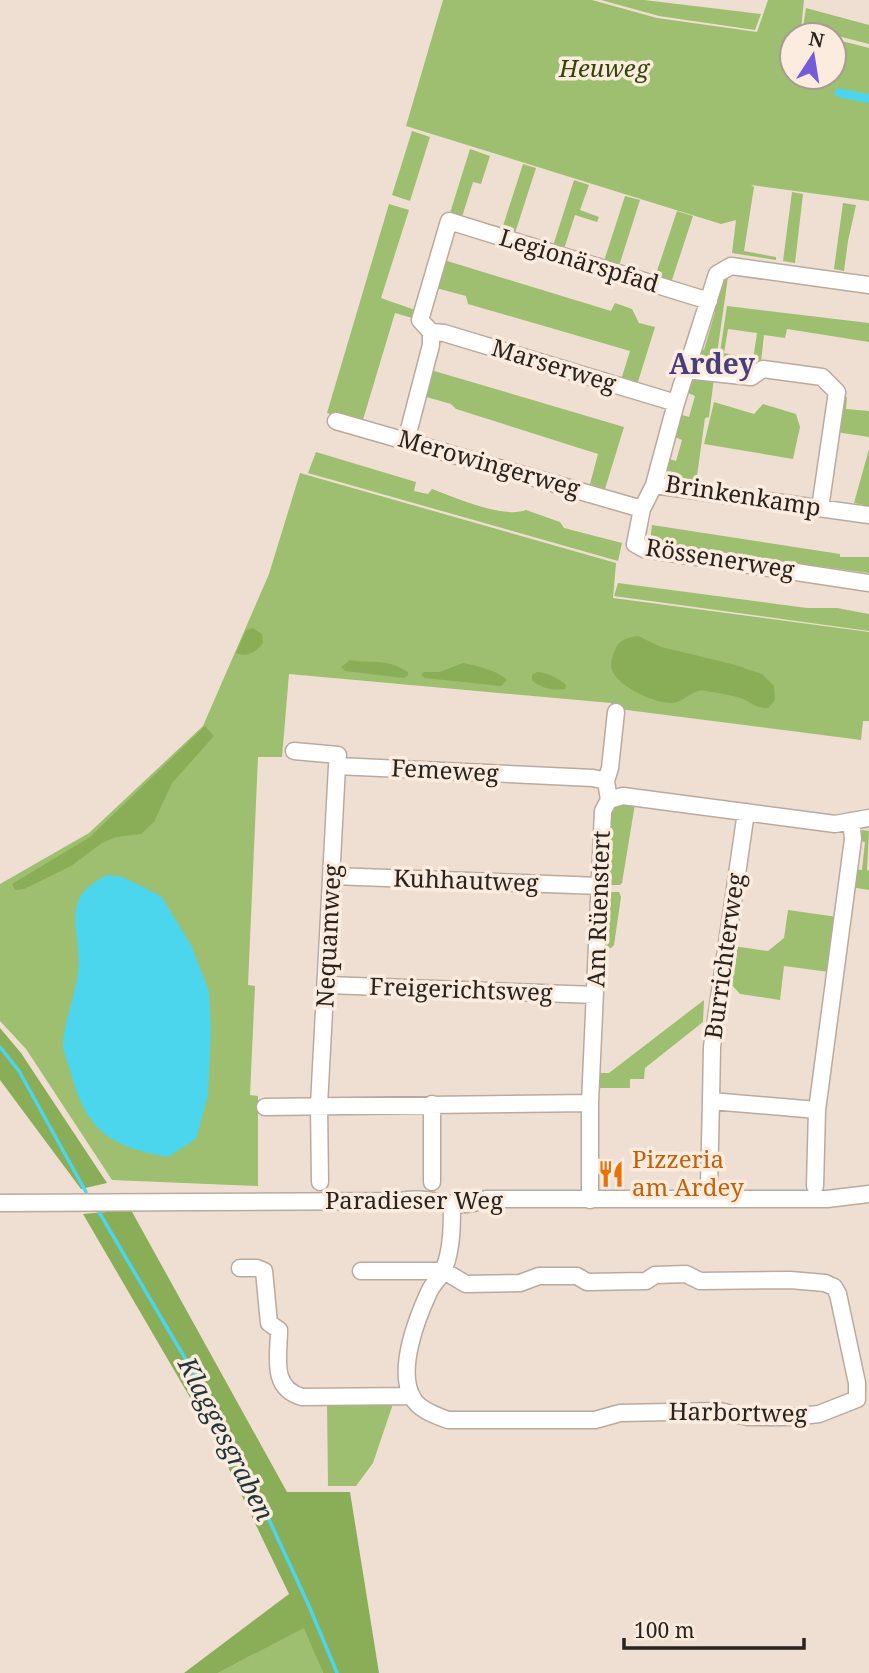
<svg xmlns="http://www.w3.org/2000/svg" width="869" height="1673" font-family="'Noto Serif',serif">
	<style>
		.green { fill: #9dbf6f }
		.forest { fill: #8aae57 }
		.water { fill: #4bd6ee }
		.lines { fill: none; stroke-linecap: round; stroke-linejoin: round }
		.stream { stroke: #4bd6ee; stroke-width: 3.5 }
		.minor-casing { stroke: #baaa9e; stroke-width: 19 }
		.minor { stroke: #fff; stroke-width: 16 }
		.labels { text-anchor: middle; stroke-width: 7; stroke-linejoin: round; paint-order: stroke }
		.park-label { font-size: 24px; font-style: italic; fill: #314706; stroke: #fcecdf }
		.street-label { font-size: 24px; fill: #29231e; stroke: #fcecdf }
		.food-label { font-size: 24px; fill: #c56008; stroke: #fcecdf; text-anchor: start }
		.water-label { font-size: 26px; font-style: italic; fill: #1e353a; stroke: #fcecdf }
		.quarter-label { font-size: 28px; font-weight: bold; fill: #483e7c; stroke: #fcecdf }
	</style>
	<rect width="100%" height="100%" fill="#efdfd2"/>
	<!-- green -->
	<path class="green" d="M443,0H592L657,18L757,32L768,0H804L801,30L819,35H792V77H834V39L869,48V201L751,185L754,187L744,251L776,257V260L732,253L736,220L721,224L406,126Z
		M601,0H644L761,14L755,30L659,16Z
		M806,8L869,25V44L803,27Z
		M412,131L430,137L410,201L392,195Z
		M470,149L490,156L481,184L473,182L462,217L450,213Z
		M523,164L536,168L515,233L502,229Z
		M574,180L589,185L580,210L599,217L597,222L575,215L564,249L553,246Z
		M792,192L803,194L795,263L783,261Z
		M625,196L640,200L619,266L604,261Z
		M843,203L856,205L848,241L844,271L834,269Z
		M389,204L409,210L381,298L415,310L412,318L395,313L362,423L327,413Z
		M677,211L693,216L671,283L655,277Z
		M444,260L611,311L615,303L632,309L639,323L655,327L637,385L621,380L630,351L468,304L466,296L436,288Z
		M724,277H728L715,368L703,365L698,359L700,349L704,350L715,312L711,311Z
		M727,306L869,323V342L787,329L785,338L764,335L761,362L753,360L757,333L728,329L724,353L740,356L738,369L718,365Z
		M431,370L624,427L605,489L590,484L598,454L456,409L451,404L423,396Z
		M695,377L714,378L709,417L705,418L696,483L669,479L664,472L666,458L676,461L682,440L673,436L679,414L689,417L695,396L686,392L691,379Z
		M842,396L847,397L846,409L869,411V437L836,432Z
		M714,402L754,414L763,404L796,414L800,427L793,459L704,444Z
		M869,449V506L854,503Z
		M316,452L416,482L414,491L428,494L432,489C454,497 503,519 526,510L560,522L564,528L622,543L618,561L308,473Z
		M300,473L616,563L613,598L869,632V721H863L861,740L611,708V703L289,674L282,757H258L248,985L255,986L250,1095L258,1096V1186L112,1180L26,1049L0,1021V884L89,833L203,726L269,574Z
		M652,525L840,554V557H869V573L650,544Z
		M618,583L807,608H837L869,614V631L614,596Z
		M616,804H635L622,883L620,885H608L604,881L611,808Z
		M862,830L869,831L867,870L869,871V890L851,887L853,869L862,870L865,842L857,840Z
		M607,892H619L621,897L614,945L611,948L603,946Z
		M788,910L837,917L829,972L784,966L780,1000L740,994L728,981L733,946L768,951L784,938Z
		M704,1000L703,1022L645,1068L644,1079H630V1088H599L598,1073H609Z
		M327,1401H394L373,1463L356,1486H328Z
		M305,1627L323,1673H218Z"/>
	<!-- forest -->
	<path class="forest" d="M253,628L262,634L263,643C256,652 247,658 236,653L246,630Z
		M638,636L661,647L732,664L762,674L774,686L775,700L768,708C758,709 752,703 743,699C732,695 718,693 706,691C692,688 685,703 671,703C654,703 610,684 611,664C611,660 613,657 614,653C618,640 625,638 638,636Z
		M350,660C374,664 386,658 408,672V675L404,678L345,671L341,667Z
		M463,663C477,666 497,670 507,680L501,686L425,678L421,675L424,672H440Z
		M537,672C548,673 557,677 566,685L565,689C553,691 540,688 532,680V675Z
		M205,726L214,736L172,783L154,822L141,834L116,837L102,843L71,866L24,889L15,890L12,884L90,837Z
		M0,1028L21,1053L107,1183L81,1189L0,1080Z
		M131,1210L287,1492H350L379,1673H323L304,1628L218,1673H184L289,1594L216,1442L83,1214Z"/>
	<!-- water -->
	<path class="water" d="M837,88L869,94V103L842,98L834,95Z
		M107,875L123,877L161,896L191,945L209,991L211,1030L208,1095L196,1139L168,1157C112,1147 86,1132 71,1073C68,1064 63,1051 63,1042C65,1020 75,996 78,973C83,932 56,900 107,875Z"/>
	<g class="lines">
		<!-- stream -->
		<path class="stream" d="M0,1047L19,1071L86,1192
			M99,1212L229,1433L309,1606L337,1673"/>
		<defs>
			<path id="minor" d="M869,285L731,266L717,274L676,403L654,485L642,509L635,544L644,549L869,583
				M431,332L444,333L676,403
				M686,370L751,377L763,369L822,377L837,392L820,508
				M336,421L642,509
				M406,441L431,345V332L420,320L449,221L709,301
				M654,485L869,515
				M294,751L338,755L337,766L593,778L606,781L609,800
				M606,781L610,768L616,712
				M746,812L712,1047L711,1101L817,1110L853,839L851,821
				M333,876L600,886
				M327,985L595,995
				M265,1107L590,1103
				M320,1182L319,1105L337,766
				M432,1182V1104
				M709,1186L711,1101
				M815,1186L817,1110
				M590,1200V1103L603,811L609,800L623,796L835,824L869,818
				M0,1203L400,1201C430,1194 454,1213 486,1199H827L869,1194
				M240,1268H257L264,1271L269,1323L279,1330C279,1356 270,1388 302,1397L412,1396
				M361,1271H444L466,1284L520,1283L539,1276H577L587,1282L646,1281L655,1275L686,1274L700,1281L790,1280L825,1283L834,1287L838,1294L857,1383V1399L819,1414L792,1417H748L719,1411L620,1413L595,1420H448C435,1415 419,1410 412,1397C397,1369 417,1318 429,1292C433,1283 441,1277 444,1269C452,1249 452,1225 452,1204"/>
		</defs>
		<!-- minor casing -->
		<use href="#minor" class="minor-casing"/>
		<!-- minor -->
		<use href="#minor" class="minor"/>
	</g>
	<!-- icons -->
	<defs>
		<symbol id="restaurant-bare" viewBox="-9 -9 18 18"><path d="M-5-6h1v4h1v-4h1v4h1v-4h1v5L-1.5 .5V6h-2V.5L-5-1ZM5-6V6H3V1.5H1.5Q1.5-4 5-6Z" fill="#e8710a" stroke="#fcecdf" stroke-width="2.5" paint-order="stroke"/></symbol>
	</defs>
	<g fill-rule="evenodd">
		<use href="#restaurant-bare" x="592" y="1155" width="38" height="38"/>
	</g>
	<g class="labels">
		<!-- park labels -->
		<g class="park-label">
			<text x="604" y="77">Heuweg</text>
		</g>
		<!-- street labels -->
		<g class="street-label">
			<text transform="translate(579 261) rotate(17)" y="8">Legionärspfad</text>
			<text transform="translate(554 366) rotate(17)" y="8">Marserweg</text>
			<text transform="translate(489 464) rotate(16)" y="8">Merowingerweg</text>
			<text transform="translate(743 496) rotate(9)" y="8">Brinkenkamp</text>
			<text transform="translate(720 559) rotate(9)" y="8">Rössenerweg</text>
			<text transform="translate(445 771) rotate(3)" y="8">Femeweg</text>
			<text transform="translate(466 881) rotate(2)" y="8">Kuhhautweg</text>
			<text transform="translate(599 909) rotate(-88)" y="8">Am Rüenstert</text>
			<text transform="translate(329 936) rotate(-87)" y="8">Nequamweg</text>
			<text transform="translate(725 956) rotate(-82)" y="8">Burrichterweg</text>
			<text transform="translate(461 990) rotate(2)" y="8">Freigerichtsweg</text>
			<text x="414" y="1209">Paradieser Weg</text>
			<text transform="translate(738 1413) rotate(1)" y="8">Harbortweg</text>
		</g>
		<!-- food labels -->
		<g class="food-label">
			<text x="632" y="1168">Pizzeria<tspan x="632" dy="28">am Ardey</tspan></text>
		</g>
		<!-- water labels -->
		<g class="water-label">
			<text transform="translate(226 1439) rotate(63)" y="9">Klaggesgraben</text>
		</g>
		<!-- quarter labels -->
		<g class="quarter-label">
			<text x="712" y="374">Ardey</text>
		</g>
	</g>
	<!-- north arrow -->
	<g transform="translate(813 56) rotate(12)"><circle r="33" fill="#fcecdf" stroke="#a89c92" stroke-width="2"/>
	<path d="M0-5L12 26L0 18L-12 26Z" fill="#735cd6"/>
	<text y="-10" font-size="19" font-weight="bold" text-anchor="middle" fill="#29231e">N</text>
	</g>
	<!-- scale -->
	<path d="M624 1638v10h180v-10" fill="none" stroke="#29231e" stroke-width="3.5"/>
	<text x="634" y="1638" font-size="21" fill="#29231e" stroke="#fcecdf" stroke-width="5" paint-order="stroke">100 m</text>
</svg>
